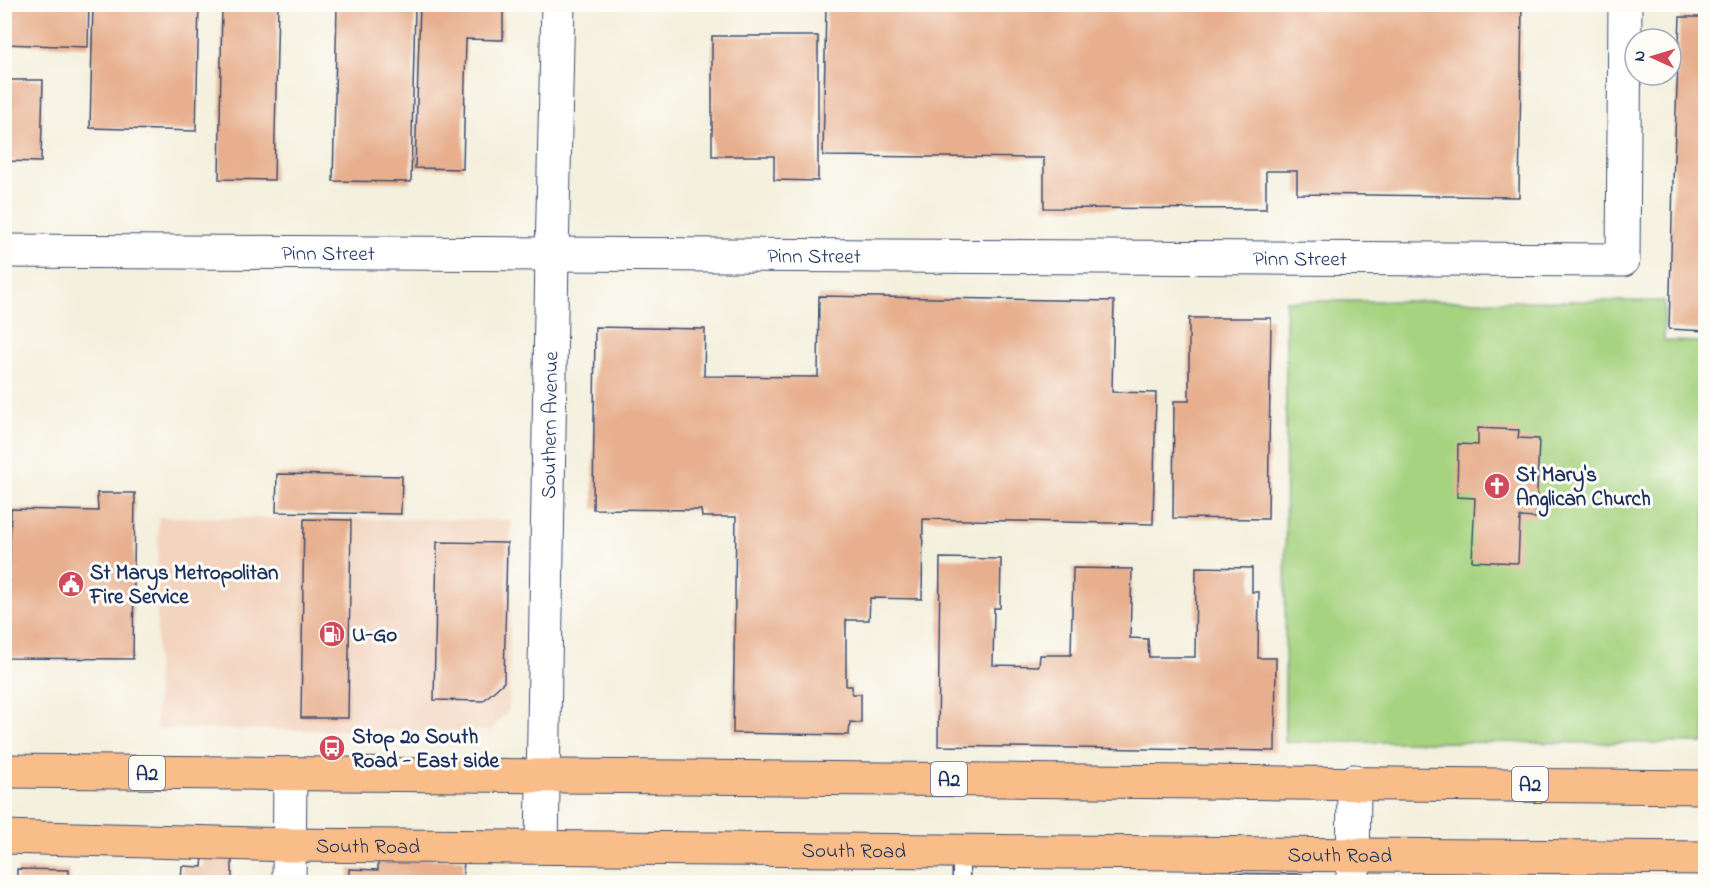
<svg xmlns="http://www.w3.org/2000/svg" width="1710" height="887" font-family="'Indie Flower',sans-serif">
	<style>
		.built { fill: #f3d4bf }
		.green { fill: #a6d380; stroke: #60816f; stroke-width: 1.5 }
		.building { fill: #e7af8d }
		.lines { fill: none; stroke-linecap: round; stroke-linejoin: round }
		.service-casing { stroke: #3c4c71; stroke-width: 19 }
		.minor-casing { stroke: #3c4c71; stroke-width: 35 }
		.trunk-casing { stroke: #3c4c71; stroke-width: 35 }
		.service { stroke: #fff; stroke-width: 16 }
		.minor { stroke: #fff; stroke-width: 33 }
		.trunk { stroke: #f8bd89; stroke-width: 33 }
		.labels { text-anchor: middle; stroke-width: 6; stroke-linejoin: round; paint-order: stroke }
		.shield { fill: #fdfcf7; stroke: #5f6c8c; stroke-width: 1.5 }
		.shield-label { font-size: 20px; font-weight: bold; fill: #1b2f5e }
		.street-label { font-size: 21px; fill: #1b2f5e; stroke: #fdfcf7 }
		.poi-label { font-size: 21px; font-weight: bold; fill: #1b2f5e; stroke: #fdfcf7; text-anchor: start }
	</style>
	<rect width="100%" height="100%" fill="#fdfcf7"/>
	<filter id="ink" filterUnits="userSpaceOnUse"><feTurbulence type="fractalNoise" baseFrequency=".0167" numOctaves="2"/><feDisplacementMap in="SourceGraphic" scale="12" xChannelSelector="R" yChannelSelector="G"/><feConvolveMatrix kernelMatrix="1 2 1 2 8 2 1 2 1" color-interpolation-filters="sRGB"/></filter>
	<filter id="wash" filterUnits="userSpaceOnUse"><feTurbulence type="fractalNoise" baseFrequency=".008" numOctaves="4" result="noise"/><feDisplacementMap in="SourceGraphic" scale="24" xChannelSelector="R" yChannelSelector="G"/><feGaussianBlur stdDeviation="1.35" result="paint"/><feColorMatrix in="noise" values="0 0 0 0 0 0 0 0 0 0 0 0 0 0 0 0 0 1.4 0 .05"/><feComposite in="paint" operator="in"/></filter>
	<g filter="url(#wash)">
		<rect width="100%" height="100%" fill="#f4f0de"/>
		<!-- built -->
		<path class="built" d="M158,517L511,520L509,710L490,731L156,729Z"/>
		<!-- green -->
		<path class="green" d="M1286,301H1664V341L1705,342V743L1285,742Z"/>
		<g id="blocks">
			<!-- building -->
			<path class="building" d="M4,4H89L88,47L4,44Z
				M93,4H199L196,131L90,128Z
				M222,4H278L274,180L219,179Z
				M420,4H503V40L466,39L463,169L415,168Z
				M826,4H1522L1519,197L1297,194V171H1266V209L1044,208V158L823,156Z
				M337,5H415L411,182L333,181Z
				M1680,17H1706L1704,186H1706V331L1669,329L1673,181Z
				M712,36H818V181L774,180V156H712Z
				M4,80H43L41,162L4,161Z
				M819,296L1114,301L1112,392L1156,393L1153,524L923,519L922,599L870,598L869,620H846V686H852V694H861V723L850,722L849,735L733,733L736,517H702L701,510L593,509L595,327L705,329L704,376L818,377Z
				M1189,318H1271L1268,519L1173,518L1174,401H1189Z
				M1478,428L1519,430L1518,438L1539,439L1536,518L1520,517L1518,563L1472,561L1475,498L1457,497L1458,444L1478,445Z
				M277,474L402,476L401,514L276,512Z
				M97,493H135L133,659L7,658L11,509L98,511Z
				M304,519L351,520L348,718H301Z
				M437,542L507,543L504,682L483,701L434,700Z
				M940,558L1001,559L1000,608H994L993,665L1039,666L1040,655H1071L1073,568L1132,569L1130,638L1148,639L1149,657H1195L1196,567L1252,568V592H1259L1258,658H1276L1275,751L938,746Z
				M203,856L232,857V882H181L182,866L202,867Z
				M378,857L464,859L463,877L548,881V882H349V869L378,870Z
				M17,869L69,870V882H17Z
				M1211,873L1302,874L1309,882H1211Z"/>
		</g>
	</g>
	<g filter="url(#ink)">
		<use href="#blocks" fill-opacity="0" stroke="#3c4c71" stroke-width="1.5"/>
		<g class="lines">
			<defs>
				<path id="service" d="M961,882V851"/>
				<g id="minor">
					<path id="s1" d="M4,251L1623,260L1625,4"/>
					<path id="s2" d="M542,847L552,254L558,4"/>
					<path d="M289,882L290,775"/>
					<path d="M1353,882L1354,781"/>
				</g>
				<g id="trunk">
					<path d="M4,771C571,779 1139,778 1706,787"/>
					<path id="s3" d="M4,837L289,845L1706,858"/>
				</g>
			</defs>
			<!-- service casing -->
			<use href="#service" class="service-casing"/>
			<!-- minor casing -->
			<use href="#minor" class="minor-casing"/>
			<!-- trunk casing -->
			<use href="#trunk" class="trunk-casing"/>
			<!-- service -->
			<use href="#service" class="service"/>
			<!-- minor -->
			<use href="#minor" class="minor"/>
			<!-- trunk -->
			<use href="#trunk" class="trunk"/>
		</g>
	</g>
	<!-- icons -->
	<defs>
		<symbol id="church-disc" viewBox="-11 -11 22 22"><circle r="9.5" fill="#d1495b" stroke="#fdfcf7"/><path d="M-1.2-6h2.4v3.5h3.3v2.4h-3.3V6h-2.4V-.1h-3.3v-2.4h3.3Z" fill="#fff"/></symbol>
		<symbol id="civic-disc" viewBox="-11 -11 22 22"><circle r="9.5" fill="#d1495b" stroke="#fdfcf7"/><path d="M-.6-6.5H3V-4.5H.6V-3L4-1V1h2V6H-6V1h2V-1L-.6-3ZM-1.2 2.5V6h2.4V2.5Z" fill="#fff"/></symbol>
		<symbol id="fuel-disc" viewBox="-11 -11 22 22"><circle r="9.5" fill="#d1495b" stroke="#fdfcf7"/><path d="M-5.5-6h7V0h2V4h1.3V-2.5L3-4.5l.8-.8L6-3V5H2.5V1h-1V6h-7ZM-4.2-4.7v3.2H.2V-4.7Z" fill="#fff"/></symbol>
		<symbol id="bus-disc" viewBox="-11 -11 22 22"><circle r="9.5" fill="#d1495b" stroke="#fdfcf7"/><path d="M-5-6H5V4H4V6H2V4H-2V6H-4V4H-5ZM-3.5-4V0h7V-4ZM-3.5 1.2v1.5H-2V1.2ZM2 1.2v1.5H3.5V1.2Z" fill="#fff"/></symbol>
	</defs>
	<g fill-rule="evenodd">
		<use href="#church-disc" x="1482" y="471" width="30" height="30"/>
		<use href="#civic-disc" x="56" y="569" width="30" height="30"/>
		<use href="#fuel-disc" x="317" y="619" width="30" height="30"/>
		<use href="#bus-disc" x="317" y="733" width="30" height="30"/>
	</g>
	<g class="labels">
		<!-- shield labels -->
		<g class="shield">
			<rect x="129" y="756" width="36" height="34" rx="4.5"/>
			<rect x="931" y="762" width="36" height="34" rx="4.5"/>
			<rect x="1512" y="767" width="36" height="34" rx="4.5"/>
		</g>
		<g class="shield-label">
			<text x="147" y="780">A2</text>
			<text x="949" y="786">A2</text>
			<text x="1530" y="791">A2</text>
		</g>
		<!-- street labels -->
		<g class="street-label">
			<text dy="7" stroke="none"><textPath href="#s1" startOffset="324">Pinn Street</textPath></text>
			<text dy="7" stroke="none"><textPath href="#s1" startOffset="810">Pinn Street</textPath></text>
			<text dy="7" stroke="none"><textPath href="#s1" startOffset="1296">Pinn Street</textPath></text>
			<text dy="7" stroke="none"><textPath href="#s2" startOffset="422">Southern Avenue</textPath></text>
			<text dy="7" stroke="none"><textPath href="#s3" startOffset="364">South Road</textPath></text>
			<text dy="7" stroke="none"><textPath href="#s3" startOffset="850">South Road</textPath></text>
			<text dy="7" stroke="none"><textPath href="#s3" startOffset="1336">South Road</textPath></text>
		</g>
		<!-- poi labels -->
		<g class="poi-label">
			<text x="1516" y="481">St Mary's<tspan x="1516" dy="24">Anglican Church</tspan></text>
			<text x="90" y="579">St Marys Metropolitan<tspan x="90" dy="24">Fire Service</tspan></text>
			<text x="352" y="641">U-Go</text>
			<text x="352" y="743">Stop 20 South<tspan x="352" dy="24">Road - East side</tspan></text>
		</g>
	</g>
	<!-- margin -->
	<rect width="1710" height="887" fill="none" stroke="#fdfcf7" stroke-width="24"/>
	<!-- north arrow -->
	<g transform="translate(1653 57) rotate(274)"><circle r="28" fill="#fdfcf7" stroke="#a3aaba" stroke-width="1.5"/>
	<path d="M0-4.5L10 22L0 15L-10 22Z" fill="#d1495b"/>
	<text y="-9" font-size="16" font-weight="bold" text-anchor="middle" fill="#1b2f5e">N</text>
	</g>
</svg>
